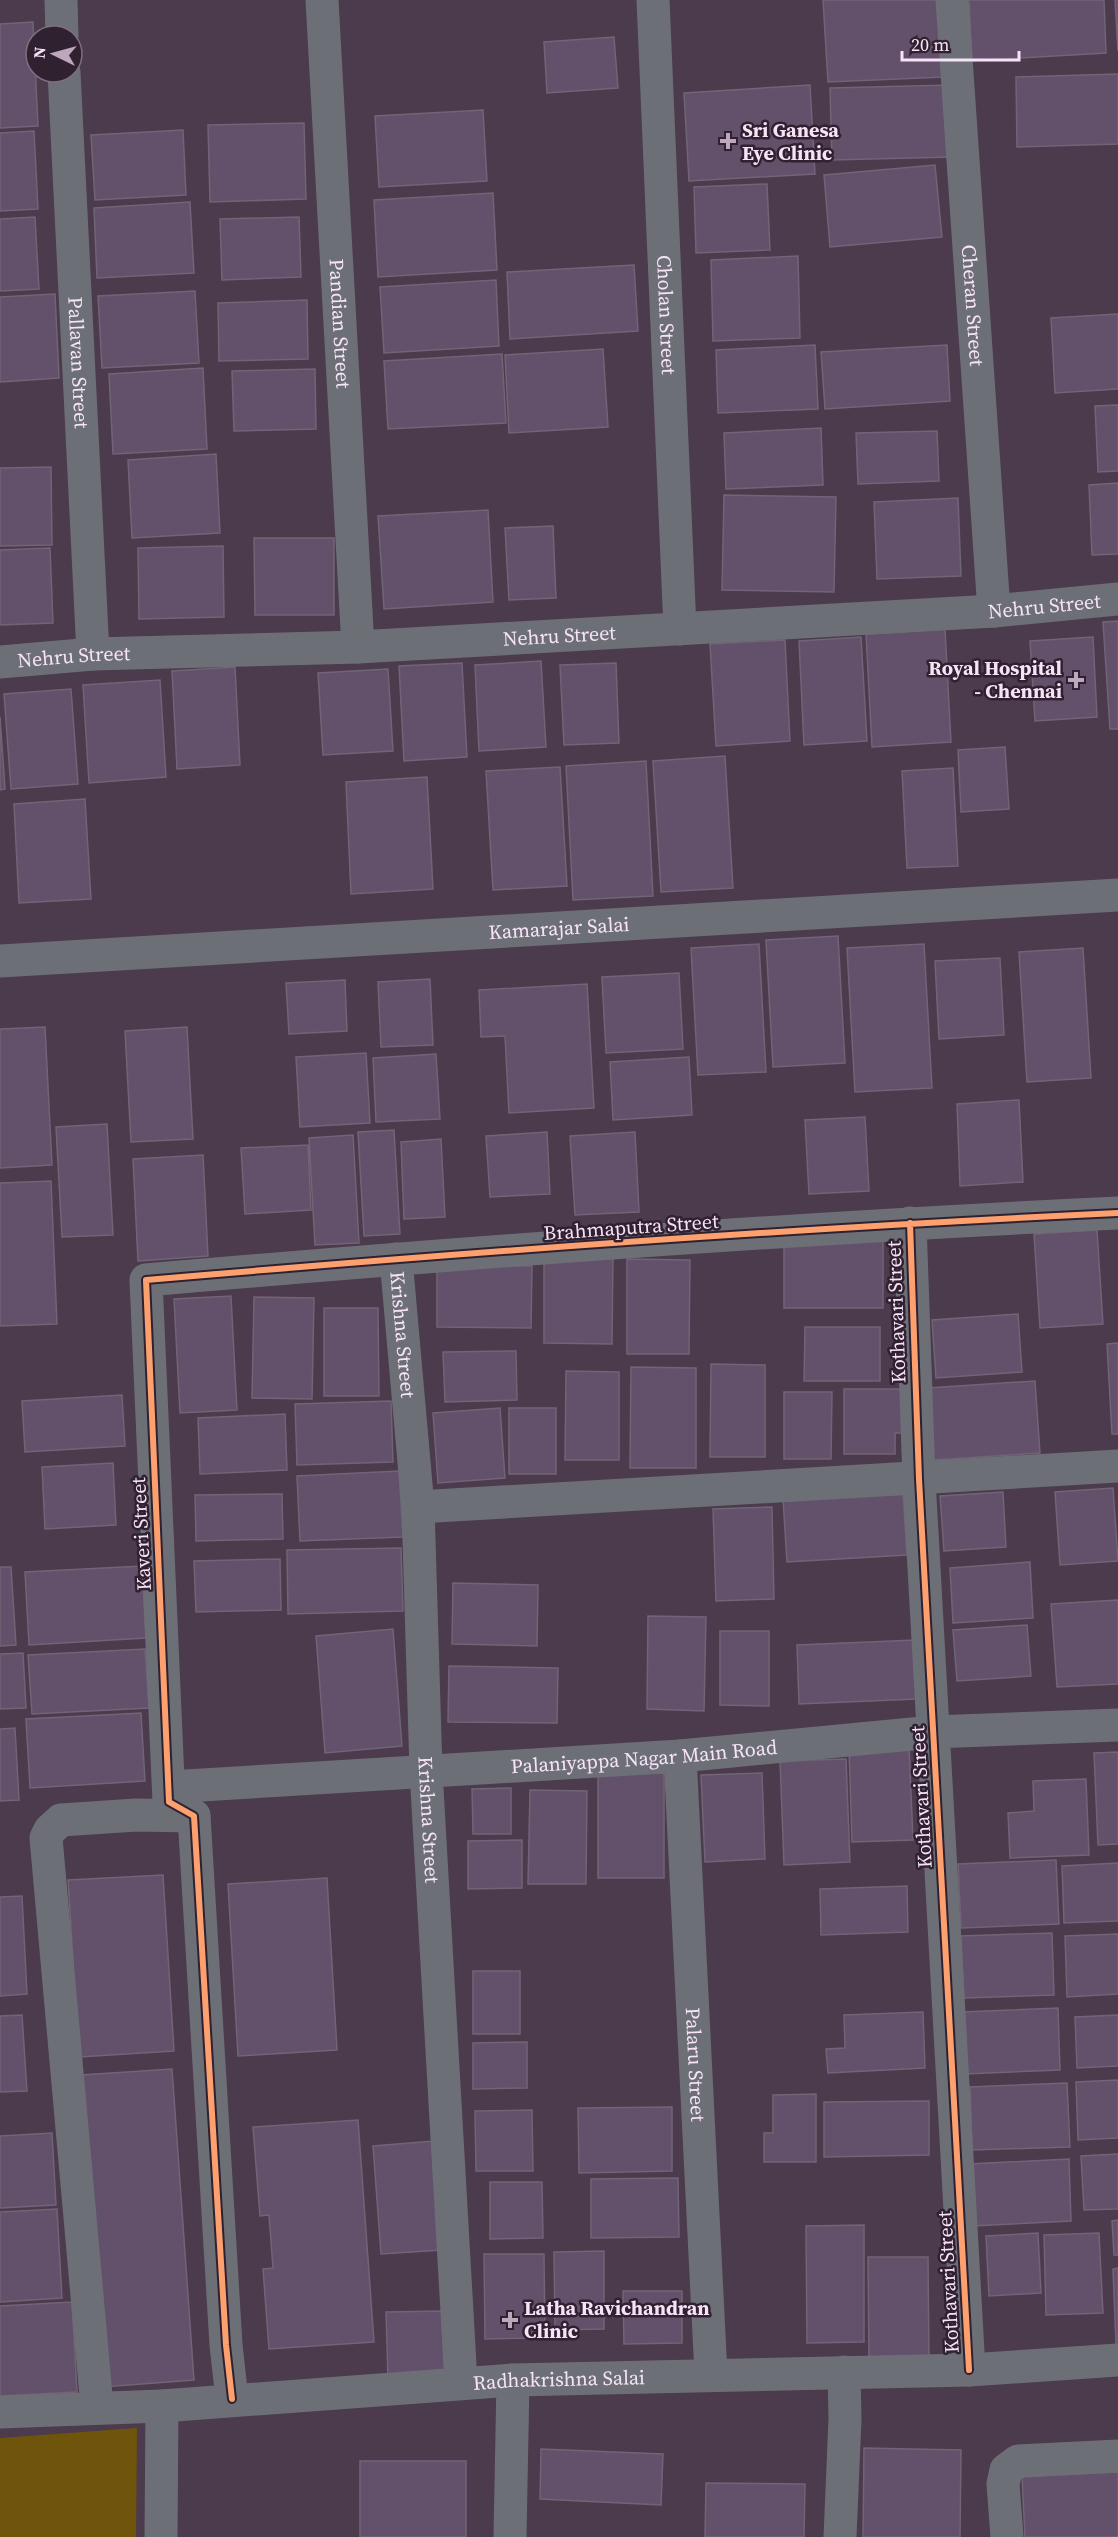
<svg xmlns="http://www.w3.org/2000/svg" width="1118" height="2537" font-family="'Source Serif 4',serif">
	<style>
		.green { fill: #6f540b }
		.building { fill: #63516b; stroke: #716476; stroke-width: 1.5 }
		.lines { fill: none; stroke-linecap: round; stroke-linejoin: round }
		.minor { stroke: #6c7076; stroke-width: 33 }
		.cycleway-casing { stroke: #302131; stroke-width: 10 }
		.cycleway { stroke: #fca06f; stroke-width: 6 }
		.poi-dot { fill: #bca7bc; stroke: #302131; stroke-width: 2 }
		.labels { text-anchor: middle; stroke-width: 5; stroke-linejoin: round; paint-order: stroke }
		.poi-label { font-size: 20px; font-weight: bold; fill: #f8e2f8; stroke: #302131; text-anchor: start }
		.street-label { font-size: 20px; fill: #f8e2f8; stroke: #302131 }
	</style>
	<rect width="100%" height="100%" fill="#4c3a4d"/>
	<!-- green -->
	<path class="green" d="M137,2428L136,2537H0V2438Z"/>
	<!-- building -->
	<path class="building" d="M823,0H941L944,77L828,82Z
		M969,0H1104L1106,53L972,61Z
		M1115,0H1118V51Z
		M33,22L38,126L0,128V24Z
		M614,37L618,88L547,93L544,42Z
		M1118,74V144L1017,147L1016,77Z
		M810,85L815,174L689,181L684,93Z
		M950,85L952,157L832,160L830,88Z
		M483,110L487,181L379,187L375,116Z
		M304,123L306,199L210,202L208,125Z
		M183,130L186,195L95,200L91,135Z
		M34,131L38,209L0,211V133Z
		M935,165L942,237L830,247L824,175Z
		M767,184L770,250L696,253L694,187Z
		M493,193L497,270L378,277L374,200Z
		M190,202L194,273L97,278L94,208Z
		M35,217L39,289L0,291V219Z
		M299,217L301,277L222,280L220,219Z
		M798,256L800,338L713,341L711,260Z
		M634,265L638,331L510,339L507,272Z
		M496,280L499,346L384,353L380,287Z
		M195,291L199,363L102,368L98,296Z
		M55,294L59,378L0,382V297Z
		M307,300L308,359L219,361L218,303Z
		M1118,314V389L1055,393L1051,318Z
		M815,345L818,409L718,413L716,350Z
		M947,345L950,401L825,409L821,352Z
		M603,349L608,427L509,433L505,355Z
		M502,354L506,423L388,429L384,361Z
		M203,368L207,449L113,454L109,374Z
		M315,369L316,429L234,431L232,371Z
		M1118,405V471L1098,472L1095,406Z
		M821,428L823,485L726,489L724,433Z
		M937,431L939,481L858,484L856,433Z
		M216,454L220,533L132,538L128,460Z
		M51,467L52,545L0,546V468Z
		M1118,483V554L1092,555L1089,485Z
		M724,495L836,497L834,592L722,590Z
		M958,498L961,576L877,579L874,502Z
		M488,510L493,602L384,609L378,516Z
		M553,526L556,598L509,600L505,528Z
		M254,538H334V615H255Z
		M223,546L224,617L139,619L138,548Z
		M50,548L53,623L0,625V550Z
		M1118,621V729H1110L1103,622Z
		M945,629L951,742L872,747L866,634Z
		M861,637L867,741L804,745L799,641Z
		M1093,637L1097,717L1035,721L1030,641Z
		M785,640L790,741L716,746L710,644Z
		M541,661L546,747L479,751L475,665Z
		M462,663L467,757L404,761L399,666Z
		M616,663L619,743L564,745L560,665Z
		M235,667L240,765L177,769L172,671Z
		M388,669L393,751L323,755L318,673Z
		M160,680L166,777L89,783L83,685Z
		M71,689L78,784L11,789L4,694Z
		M0,717L5,789L0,790Z
		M1005,747L1009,809L961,812L958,750Z
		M725,756L733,888L661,892L653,761Z
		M646,761L653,896L573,900L566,766Z
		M560,767L567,886L493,890L486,771Z
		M953,768L958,866L907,868L902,771Z
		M427,777L433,889L351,894L346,782Z
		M85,799L91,899L19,903L14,804Z
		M838,936L845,1063L773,1067L766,940Z
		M759,944L766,1072L698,1075L691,948Z
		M924,944L932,1088L855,1092L847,948Z
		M1083,948L1091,1078L1027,1082L1019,952Z
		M1000,958L1004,1035L939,1039L935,961Z
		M679,973L683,1049L606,1053L602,977Z
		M430,979L433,1045L381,1047L378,982Z
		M345,980L347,1031L289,1034L286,983Z
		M587,984L594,1108L509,1113L505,1036L481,1037L479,990Z
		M45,1027L52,1165L0,1168V1029Z
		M187,1027L193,1139L131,1142L125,1031Z
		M366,1053L370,1123L300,1127L296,1057Z
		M436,1054L440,1119L376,1122L373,1058Z
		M689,1057L692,1115L613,1120L610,1062Z
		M1019,1100L1023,1182L960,1186L957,1104Z
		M865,1117L869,1191L809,1194L805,1120Z
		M107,1124L113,1235L62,1237L56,1127Z
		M394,1130L400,1234L364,1236L358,1132Z
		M547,1132L550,1194L490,1197L486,1136Z
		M635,1132L639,1212L575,1215L570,1136Z
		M353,1135L359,1243L315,1245L309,1138Z
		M441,1139L445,1217L404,1219L401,1142Z
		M308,1145L311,1210L245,1214L241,1148Z
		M203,1155L208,1256L138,1261L133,1159Z
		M51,1181L57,1324L0,1326V1183Z
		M1097,1230L1103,1324L1040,1328L1034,1234Z
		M784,1241H883V1308H784Z
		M544,1253L613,1254L612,1344L544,1343Z
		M627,1259L690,1260L689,1354H627Z
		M437,1264L532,1266L531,1328L437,1327Z
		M231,1296L237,1410L180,1413L174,1299Z
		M254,1297L314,1298L312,1399L252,1398Z
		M324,1308H378L379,1396H324Z
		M1018,1314L1022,1372L936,1378L932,1320Z
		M805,1327H880V1381H804Z
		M1118,1343V1434H1112L1107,1344Z
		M516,1351L517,1400L445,1402L443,1352Z
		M711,1364L765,1365V1457H710Z
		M631,1367L696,1368V1468H630Z
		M566,1371L619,1372V1460H565Z
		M1035,1381L1040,1453L933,1460L928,1388Z
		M844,1389H904V1433H895V1454H844Z
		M784,1392H832L831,1459H784Z
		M122,1395L125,1446L25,1452L22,1401Z
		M391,1401L393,1462L297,1465L295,1404Z
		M500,1408L505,1478L438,1483L433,1413Z
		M509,1408H556V1474H509Z
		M285,1414L287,1470L200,1474L198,1418Z
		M113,1463L116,1525L45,1529L42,1467Z
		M399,1471L403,1537L300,1541L297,1476Z
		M1113,1488L1118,1561L1060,1565L1055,1492Z
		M903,1492L907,1555L787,1562L783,1499Z
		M1003,1492L1006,1547L944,1551L940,1496Z
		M282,1494L283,1539L196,1541L195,1495Z
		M772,1507L774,1599L716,1601L713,1509Z
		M401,1548L403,1611L288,1614L287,1550Z
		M280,1559L281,1610L196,1612L194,1561Z
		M1030,1562L1033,1618L953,1623L950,1568Z
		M142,1566L146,1638L29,1645L25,1572Z
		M0,1567H11L16,1645L0,1646Z
		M453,1583L538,1585L537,1646L452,1644Z
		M1118,1600V1684L1057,1687L1051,1604Z
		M648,1616L706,1617L704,1711L647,1709Z
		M1027,1625L1031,1676L957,1681L953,1630Z
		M393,1629L402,1746L325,1753L316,1636Z
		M720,1631H769V1706L720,1705Z
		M915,1640L917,1699L799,1704L797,1645Z
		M145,1649L149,1708L32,1714L28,1655Z
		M23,1653L26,1708L0,1709V1654Z
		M449,1666L558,1668L557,1723L448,1722Z
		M141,1713L145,1781L30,1788L26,1719Z
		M15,1728L19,1800L0,1801V1729Z
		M909,1746L913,1840L852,1842L849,1748Z
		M1118,1752V1844L1098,1845L1094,1753Z
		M846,1759L850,1862L784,1865L780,1761Z
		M664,1773V1878H598V1774Z
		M762,1773L765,1859L705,1862L701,1775Z
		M1086,1779L1089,1855L1010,1858L1008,1813L1034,1811L1033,1781Z
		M511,1788V1834H473L472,1789Z
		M530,1790L587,1791L586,1884H528Z
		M522,1840V1888L468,1889V1841Z
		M1056,1860L1059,1924L961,1928L958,1864Z
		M1118,1863V1921L1064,1923L1062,1866Z
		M163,1875L174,2051L79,2057L68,1880Z
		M327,1878L337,2050L238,2056L228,1884Z
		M907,1886L908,1932L821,1935L820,1889Z
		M22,1896L27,1994L0,1996V1897Z
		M1052,1933L1054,1995L964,1998L961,1936Z
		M1118,1934V1994L1067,1997L1065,1936Z
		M473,1971H520V2034H473Z
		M1058,2008L1060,2070L965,2074L962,2012Z
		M923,2012L925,2068L828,2073L826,2049L845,2048L844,2015Z
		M22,2015L27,2091L0,2092V2016Z
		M1118,2015V2066L1077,2068L1075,2017Z
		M527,2042V2088L473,2089V2043Z
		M172,2069L194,2380L103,2387L81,2075Z
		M1118,2080V2138L1078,2140L1076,2082Z
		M1067,2083L1070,2147L972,2150L970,2087Z
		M816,2094V2162H764V2133H773V2095Z
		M929,2101V2155L824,2157V2102Z
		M672,2107V2171L579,2173L578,2108Z
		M532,2110L533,2171H476L475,2111Z
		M358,2120L374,2342L269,2349L263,2269L273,2268L269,2215L260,2216L253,2127Z
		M52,2133L56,2205L0,2208V2136Z
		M434,2141L442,2250L381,2254L373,2146Z
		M1118,2154V2209L1084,2210L1081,2156Z
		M1069,2159L1071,2221L972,2226L969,2164Z
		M678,2178L679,2237L591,2238V2179Z
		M490,2182H542L543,2238L490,2239Z
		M57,2209L62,2298L0,2302V2212Z
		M1118,2220V2255H1114L1112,2221Z
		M864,2225V2342L807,2343L806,2226Z
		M1038,2233L1041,2293L989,2296L986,2236Z
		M1099,2233L1103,2313L1046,2315L1044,2235Z
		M604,2251V2329L555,2330L554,2252Z
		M484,2254H544L545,2338L485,2339Z
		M868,2257H928L929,2360L869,2361Z
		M1118,2268V2344H1116L1113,2269Z
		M623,2291H682V2343L624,2344Z
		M72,2302L77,2392L0,2396V2306Z
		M442,2311L445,2377L388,2378L386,2312Z
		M864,2448L961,2450L960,2537H863Z
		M541,2449L663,2454L661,2505L540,2499Z
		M360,2461H466V2537H360Z
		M1118,2472V2537H1025L1022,2477Z
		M706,2483L805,2484L804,2537H705Z"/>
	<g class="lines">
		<!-- minor -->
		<g class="minor">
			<path d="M61,0L62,36"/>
			<path id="s1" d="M322,0L358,647"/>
			<path id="s2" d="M653,0L680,629"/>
			<path id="s3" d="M952,0L994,611"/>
			<path id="s4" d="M64,72L93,654"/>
			<path id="s5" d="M0,662L93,654L358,647L994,611L1118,599"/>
			<path id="s6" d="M0,961L1118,895"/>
			<path d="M910,1223L919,1479L969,2370"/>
			<path id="s7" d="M396,1259L418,1507L426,1771L461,2382"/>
			<path d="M418,1507L1118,1466"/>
			<path id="s8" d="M680,1756L711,2374"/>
			<path id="s9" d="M169,1787L680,1756L933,1732L1118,1725"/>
			<path d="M232,2399L226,2345L194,1816L169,1802L146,1280C470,1252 794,1228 1118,1213"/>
			<path d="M97,2407L46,1838L50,1830L61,1820L136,1815L194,1816"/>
			<path id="s10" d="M0,2412L162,2406L513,2380L969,2370L1118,2360"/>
			<path d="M161,2537L162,2406"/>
			<path d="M510,2537L513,2380"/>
			<path d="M840,2537L845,2419L844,2372"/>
			<path d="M1007,2537L1003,2484L1006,2470L1018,2461L1118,2456"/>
		</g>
		<defs>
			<path id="cycleway" d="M910,1223L919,1479L969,2370
				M232,2399L226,2345L194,1816L169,1802L146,1280C470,1252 794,1228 1118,1213"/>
		</defs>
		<!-- cycleway casing -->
		<use href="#cycleway" class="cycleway-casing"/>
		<!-- cycleway -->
		<use href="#cycleway" class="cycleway"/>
	</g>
	<!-- markers -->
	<g class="poi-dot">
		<path d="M725 132h6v6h6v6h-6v6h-6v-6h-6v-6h6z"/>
		<path d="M1073 671h6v6h6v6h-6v6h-6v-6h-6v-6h6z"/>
		<path d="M507 2311h6v6h6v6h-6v6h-6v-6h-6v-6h6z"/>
	</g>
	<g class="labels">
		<!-- poi labels -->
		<g class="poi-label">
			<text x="742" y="137">Sri Ganesa<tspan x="742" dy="23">Eye Clinic</tspan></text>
			<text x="1062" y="675" text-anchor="end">Royal Hospital<tspan x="1062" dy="23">- Chennai</tspan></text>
			<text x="524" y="2315">Latha Ravichandran<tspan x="524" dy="23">Clinic</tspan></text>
		</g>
		<!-- street labels -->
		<g class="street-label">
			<text dy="7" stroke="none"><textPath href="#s3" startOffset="306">Cheran Street</textPath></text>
			<text dy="7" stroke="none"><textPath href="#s2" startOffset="315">Cholan Street</textPath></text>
			<text dy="7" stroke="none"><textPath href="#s1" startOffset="324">Pandian Street</textPath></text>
			<text dy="7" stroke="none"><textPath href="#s4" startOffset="291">Pallavan Street</textPath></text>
			<text dy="7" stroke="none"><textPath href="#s5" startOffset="1046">Nehru Street</textPath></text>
			<text dy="7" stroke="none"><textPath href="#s5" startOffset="560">Nehru Street</textPath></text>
			<text dy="7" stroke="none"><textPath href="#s5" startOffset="74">Nehru Street</textPath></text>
			<text dy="7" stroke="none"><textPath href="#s6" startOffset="560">Kamarajar Salai</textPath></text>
			<text transform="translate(631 1227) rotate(-4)" y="7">Brahmaputra Street</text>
			<text transform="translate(896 1312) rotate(-92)" y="7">Kothavari Street</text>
			<text dy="7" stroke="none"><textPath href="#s7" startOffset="76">Krishna Street</textPath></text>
			<text transform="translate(141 1534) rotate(-93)" y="7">Kaveri Street</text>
			<text dy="7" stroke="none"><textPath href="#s9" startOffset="476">Palaniyappa Nagar Main Road</textPath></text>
			<text transform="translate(921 1797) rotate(-93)" y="7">Kothavari Street</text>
			<text dy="7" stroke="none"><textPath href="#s7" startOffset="562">Krishna Street</textPath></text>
			<text dy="7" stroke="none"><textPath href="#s8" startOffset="309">Palaru Street</textPath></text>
			<text transform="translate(948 2282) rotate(-93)" y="7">Kothavari Street</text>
			<text dy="7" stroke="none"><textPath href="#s10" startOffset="560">Radhakrishna Salai</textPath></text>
		</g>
	</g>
	<!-- north arrow -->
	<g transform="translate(54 54) rotate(275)"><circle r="28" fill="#302131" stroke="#806e81" stroke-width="1.5"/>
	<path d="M0-4.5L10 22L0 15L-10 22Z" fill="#bca7bc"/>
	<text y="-9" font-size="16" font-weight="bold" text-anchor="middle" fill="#f8e2f8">N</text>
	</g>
	<!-- scale -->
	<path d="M902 51v9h117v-9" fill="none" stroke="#f8e2f8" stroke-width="3"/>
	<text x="911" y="51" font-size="18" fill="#f8e2f8" stroke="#302131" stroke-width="4.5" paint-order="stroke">20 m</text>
</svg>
